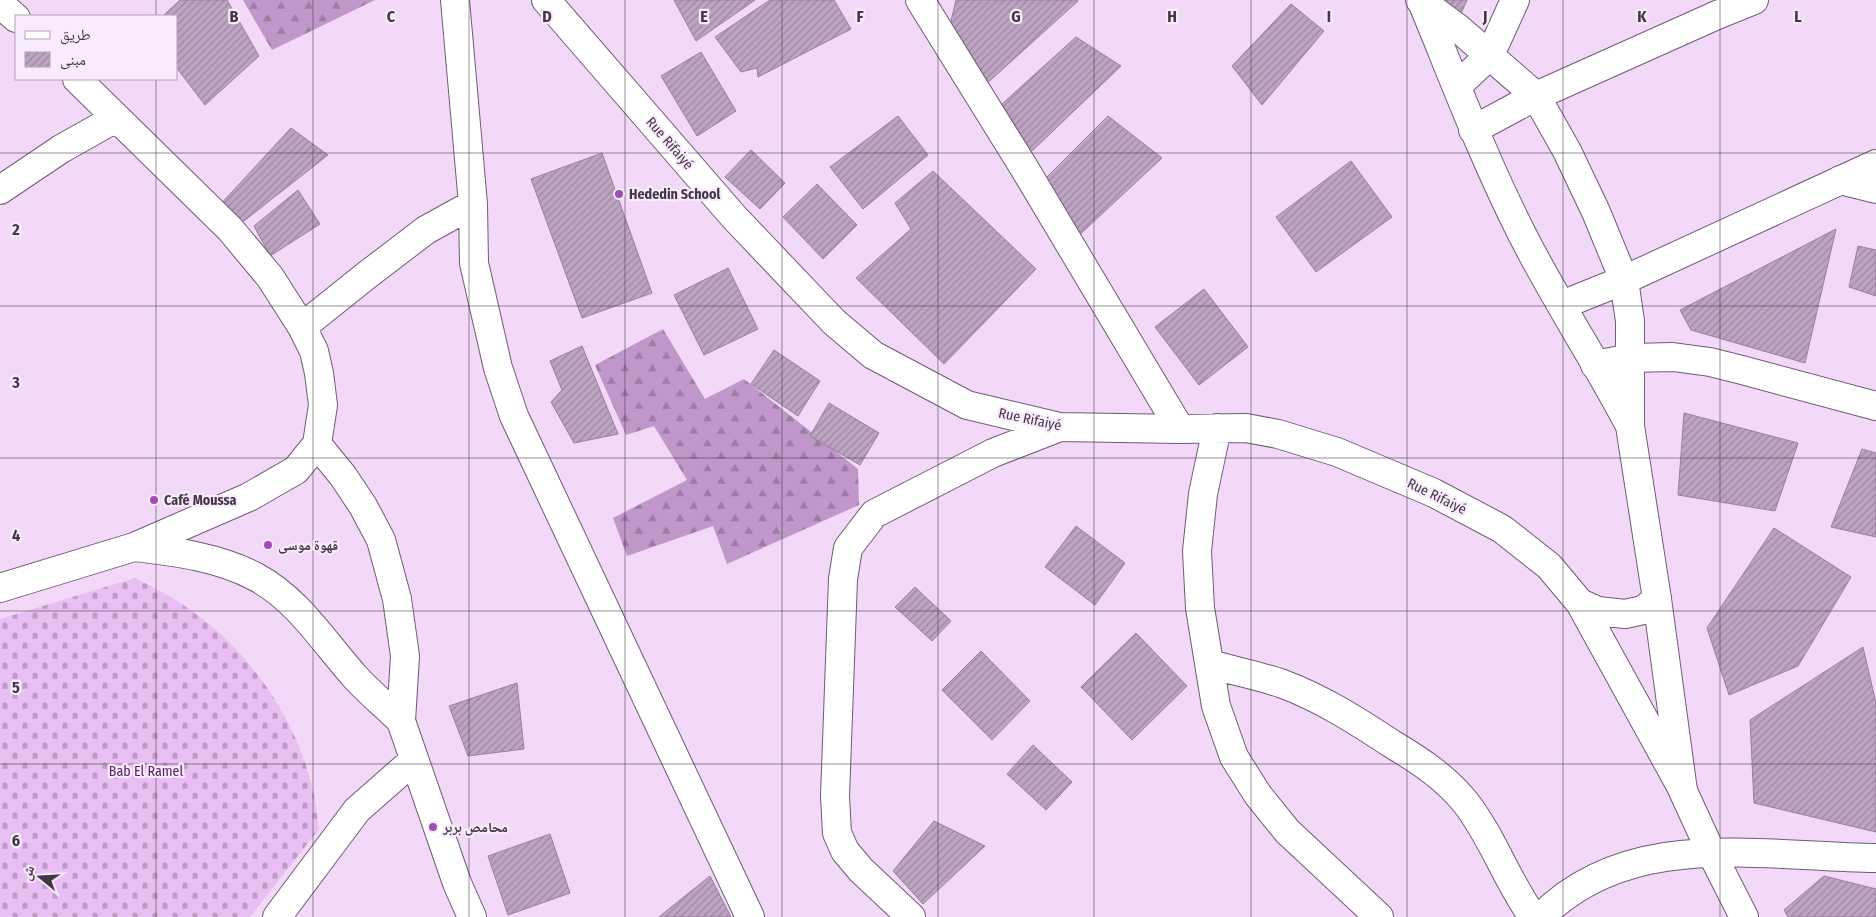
<svg xmlns="http://www.w3.org/2000/svg" width="1876" height="917" font-family="'Fira Sans Condensed','Noto Naskh Arabic',sans-serif">
	<style>
		.forest { fill: url(#forest-firs) }
		.cemetery { fill: url(#cemetery-stones) }
		.building { fill: url(#building-hatch); stroke: #98809d }
		.lines { fill: none; stroke-linecap: round; stroke-linejoin: round }
		.minor-casing { stroke: #705a74; stroke-width: 30 }
		.tertiary-casing { stroke: #705a74; stroke-width: 30 }
		.minor { stroke: #fff; stroke-width: 28 }
		.tertiary { stroke: #fff; stroke-width: 28 }
		.grid { fill: none; stroke: #423844; stroke-width: 1; stroke-opacity: 0.55 }
		.poi-dot { fill: #a34ab6; stroke: #faeafd; stroke-width: 2 }
		.labels { text-anchor: middle; stroke-width: 4.5; stroke-linejoin: round; paint-order: stroke }
		.street-label { font-size: 14px; fill: #423844; stroke: #faeafd }
		.poi-label { font-size: 14px; font-weight: bold; fill: #423844; stroke: #faeafd; text-anchor: start }
		.park-label { font-size: 14px; fill: #562261; stroke: #faeafd }
		.grid-label { font-size: 16px; text-anchor: middle; font-weight: bold; fill: #423844; stroke: #faeafd; stroke-width: 4.5; stroke-linejoin: round; paint-order: stroke }
	</style>
	<defs>
		<pattern id="forest-firs" width="22" height="20" patternUnits="userSpaceOnUse" patternTransform="scale(1.25)"><rect width="22" height="20" fill="#c196ca"/><path d="M5 1l3.5 6h-7zM16 11l3.5 6h-7z" fill="#9e7ba6"/></pattern>
		<pattern id="cemetery-stones" width="16" height="16" patternUnits="userSpaceOnUse" patternTransform="scale(1.25)"><rect width="16" height="16" fill="#e9bef2"/><path d="M2 7V4a2 2 0 0 1 4 0v3zM10 15v-3a2 2 0 0 1 4 0v3z" fill="#be9bc6"/></pattern>
		<pattern id="building-hatch" width="6" height="6" patternUnits="userSpaceOnUse" patternTransform="scale(1.25)"><rect width="6" height="6" fill="#bda5c2"/><path d="M-1 1l2-2M0 6l6-6M5 7l2-2" fill="none" stroke="#9b879f"/></pattern>
	</defs>
	<rect width="100%" height="100%" fill="#f2d9f8"/>
	<!-- forest -->
	<path class="forest" d="M243,0H375L272,50Z
		M663,329L705,399L744,379L858,469L859,505L727,564L713,526L627,556L613,518L687,480L654,426L626,435L595,365Z"/>
	<!-- cemetery -->
	<path class="cemetery" d="M135,578C157,589 178,600 197,615C255,657 299,725 314,795C316,806 317,817 319,829L250,917H0V619Z"/>
	<!-- building -->
	<path class="building" d="M180,0H227L259,56L205,105L176,67V16H163Z
		M674,0H755L696,41Z
		M770,0H834L851,29L758,77L757,68L741,72L715,37Z
		M956,0H1077L1078,1L984,86L946,42Z
		M1445,0H1467L1460,16Z
		M1291,4L1324,31L1262,105L1232,66Z
		M1076,37L1121,66L1031,152L991,114Z
		M701,52L736,111L697,136L661,76Z
		M898,116L928,155L863,209L830,167Z
		M1108,116L1162,158L1076,238L1044,180Z
		M291,128L328,155L235,228L218,207Z
		M751,150L785,183L760,209L725,177Z
		M602,153L652,293L582,318L531,179Z
		M1351,161L1392,217L1316,272L1276,217Z
		M933,171L1036,269L944,364L856,278L911,229L895,203Z
		M817,184L857,225L823,259L783,217Z
		M298,190L320,224L270,256L254,226Z
		M1836,229L1805,363L1691,330L1680,310Z
		M1858,246L1876,250V296L1849,287Z
		M728,268L758,329L704,355L674,295Z
		M1204,289L1248,347L1199,385L1155,327Z
		M582,346L618,434L574,443L551,402L562,390L550,361Z
		M774,350L820,381L798,416L751,384Z
		M829,403L879,433L860,465L810,436Z
		M1684,413L1798,443L1775,511L1678,495Z
		M1862,449L1876,453V537L1831,527Z
		M1076,526L1125,563L1095,605L1045,567Z
		M1774,528L1851,577L1798,666L1729,695L1707,628Z
		M915,587L951,621L932,641L895,607Z
		M1136,633L1187,686L1132,740L1081,687Z
		M1863,647L1876,703V832L1754,803L1750,720Z
		M981,651L1030,701L992,740L942,690Z
		M517,683L524,749L468,756L449,706Z
		M1033,745L1072,782L1046,810L1007,774Z
		M934,821L985,846L923,904L893,871Z
		M550,834L570,893L508,915L488,856Z
		M710,876L731,917H660V916Z
		M1824,876L1876,889V917H1788L1784,910Z"/>
	<g class="lines">
		<defs>
			<path id="minor" d="M455,0L473,204
				M546,0L734,217L834,322L873,355L967,405L1060,427L1180,429L1246,428L1278,434L1337,452L1434,493L1502,529L1549,566L1580,603L1598,611L1625,614L1643,610L1657,599
				M920,0L1023,166L1180,429
				M0,4L16,18
				M77,79L230,229L270,277L302,327
				M1457,86L1490,55L1515,0
				M1473,130L1536,96L1717,15L1754,0
				M1840,180L1876,189
				M0,190L61,149L116,118
				M1562,305L1624,280L1876,164
				M1595,365L1631,358L1673,357L1710,362L1742,370L1876,406
				M1217,428L1203,494L1197,551L1200,608L1216,706L1234,757L1258,795L1287,831L1379,917
				M135,547C176,552 219,557 256,577C299,600 325,644 357,679C371,694 387,707 401,721
				M0,588L134,547L249,497L296,470L317,444
				M1580,603L1683,790
				M1210,664C1234,671 1260,676 1283,684C1323,699 1357,721 1392,744C1419,760 1446,778 1466,803C1493,838 1507,881 1533,917
				M277,917L357,810L414,760
				M472,917L457,883L401,721L405,656L397,599L381,540L363,506L343,476L317,444L323,405L319,373L314,351L302,327L367,275L426,230L473,204L474,263L498,368L514,416L750,917
				M911,917L861,870L845,851L837,833L835,796L843,579L848,548L874,514L993,453L1060,427
				M1541,917C1629,827 1763,857 1876,858"/>
			<path id="tertiary" d="M1420,0L1459,29L1536,96L1567,151L1596,212L1624,280L1630,321V426L1657,599L1683,791L1711,852L1744,917
				M1422,2C1454,79 1483,157 1521,232C1554,298 1595,359 1629,424"/>
		</defs>
		<!-- minor casing -->
		<use href="#minor" class="minor-casing"/>
		<!-- tertiary casing -->
		<use href="#tertiary" class="tertiary-casing"/>
		<!-- minor -->
		<use href="#minor" class="minor"/>
		<!-- tertiary -->
		<use href="#tertiary" class="tertiary"/>
	</g>
	<!-- grid -->
	<path class="grid" d="M156,0V16M313,0V917M469,0V917M625,0V917M782,0V917M938,0V917M1094,0V917M1251,0V917M1407,0V917M1563,0V917M1720,0V917M156,79V917M0,153H1876M0,306H1876M0,458H1876M0,611H1876M0,764H1876"/>
	<!-- markers -->
	<g class="poi-dot">
		<circle cx="619" cy="194" r="5"/>
		<circle cx="154" cy="500" r="5"/>
		<circle cx="268" cy="545" r="5"/>
		<circle cx="433" cy="827" r="5"/>
	</g>
	<g class="labels">
		<!-- street labels -->
		<g class="street-label">
			<text transform="translate(670 143) rotate(49)" y="5">Rue Rifaiyé</text>
			<text transform="translate(1030 419) rotate(12)" y="5">Rue Rifaiyé</text>
			<text transform="translate(1437 496) rotate(26)" y="5">Rue Rifaiyé</text>
		</g>
		<!-- poi labels -->
		<g class="poi-label">
			<text x="629" y="199">Hededin School</text>
			<text x="164" y="505">Café Moussa</text>
			<text x="278" y="550">قهوة موسى</text>
			<text x="443" y="832">محامص بربر</text>
		</g>
		<!-- park labels -->
		<g class="park-label">
			<text x="146" y="776">Bab El Ramel</text>
		</g>
	</g>
	<g class="grid-label">
		<text x="234" y="22">B</text>
		<text x="391" y="22">C</text>
		<text x="547" y="22">D</text>
		<text x="704" y="22">E</text>
		<text x="860" y="22">F</text>
		<text x="1016" y="22">G</text>
		<text x="1172" y="22">H</text>
		<text x="1329" y="22">I</text>
		<text x="1485" y="22">J</text>
		<text x="1642" y="22">K</text>
		<text x="1798" y="22">L</text>
		<text x="16" y="235">2</text>
		<text x="16" y="388">3</text>
		<text x="16" y="541">4</text>
		<text x="16" y="693">5</text>
		<text x="16" y="846">6</text>
	</g>
	<!-- legend -->
	<rect x="15" y="15" width="162" height="65" fill="#faeafd" stroke="#b0a3b3"/>
	<rect x="25" y="31" width="25" height="8" fill="#ffffff" stroke="#b0a3b3"/>
	<text x="60" y="40" font-size="15" fill="#423844">طريق</text>
	<rect x="25" y="52" width="25" height="15" fill="url(#building-hatch)" stroke="#b0a3b3"/>
	<text x="60" y="65" font-size="15" fill="#423844">مبنى</text>
	<!-- north arrow -->
	<g transform="translate(40 877) rotate(288)" stroke="#faeafd" stroke-width="4" paint-order="stroke">
	<path d="M0-4L9 19L0 12L-9 19Z" fill="#423844"/>
	<text y="-8" font-size="14" font-weight="bold" text-anchor="middle" fill="#423844">ش</text>
	</g>
</svg>
